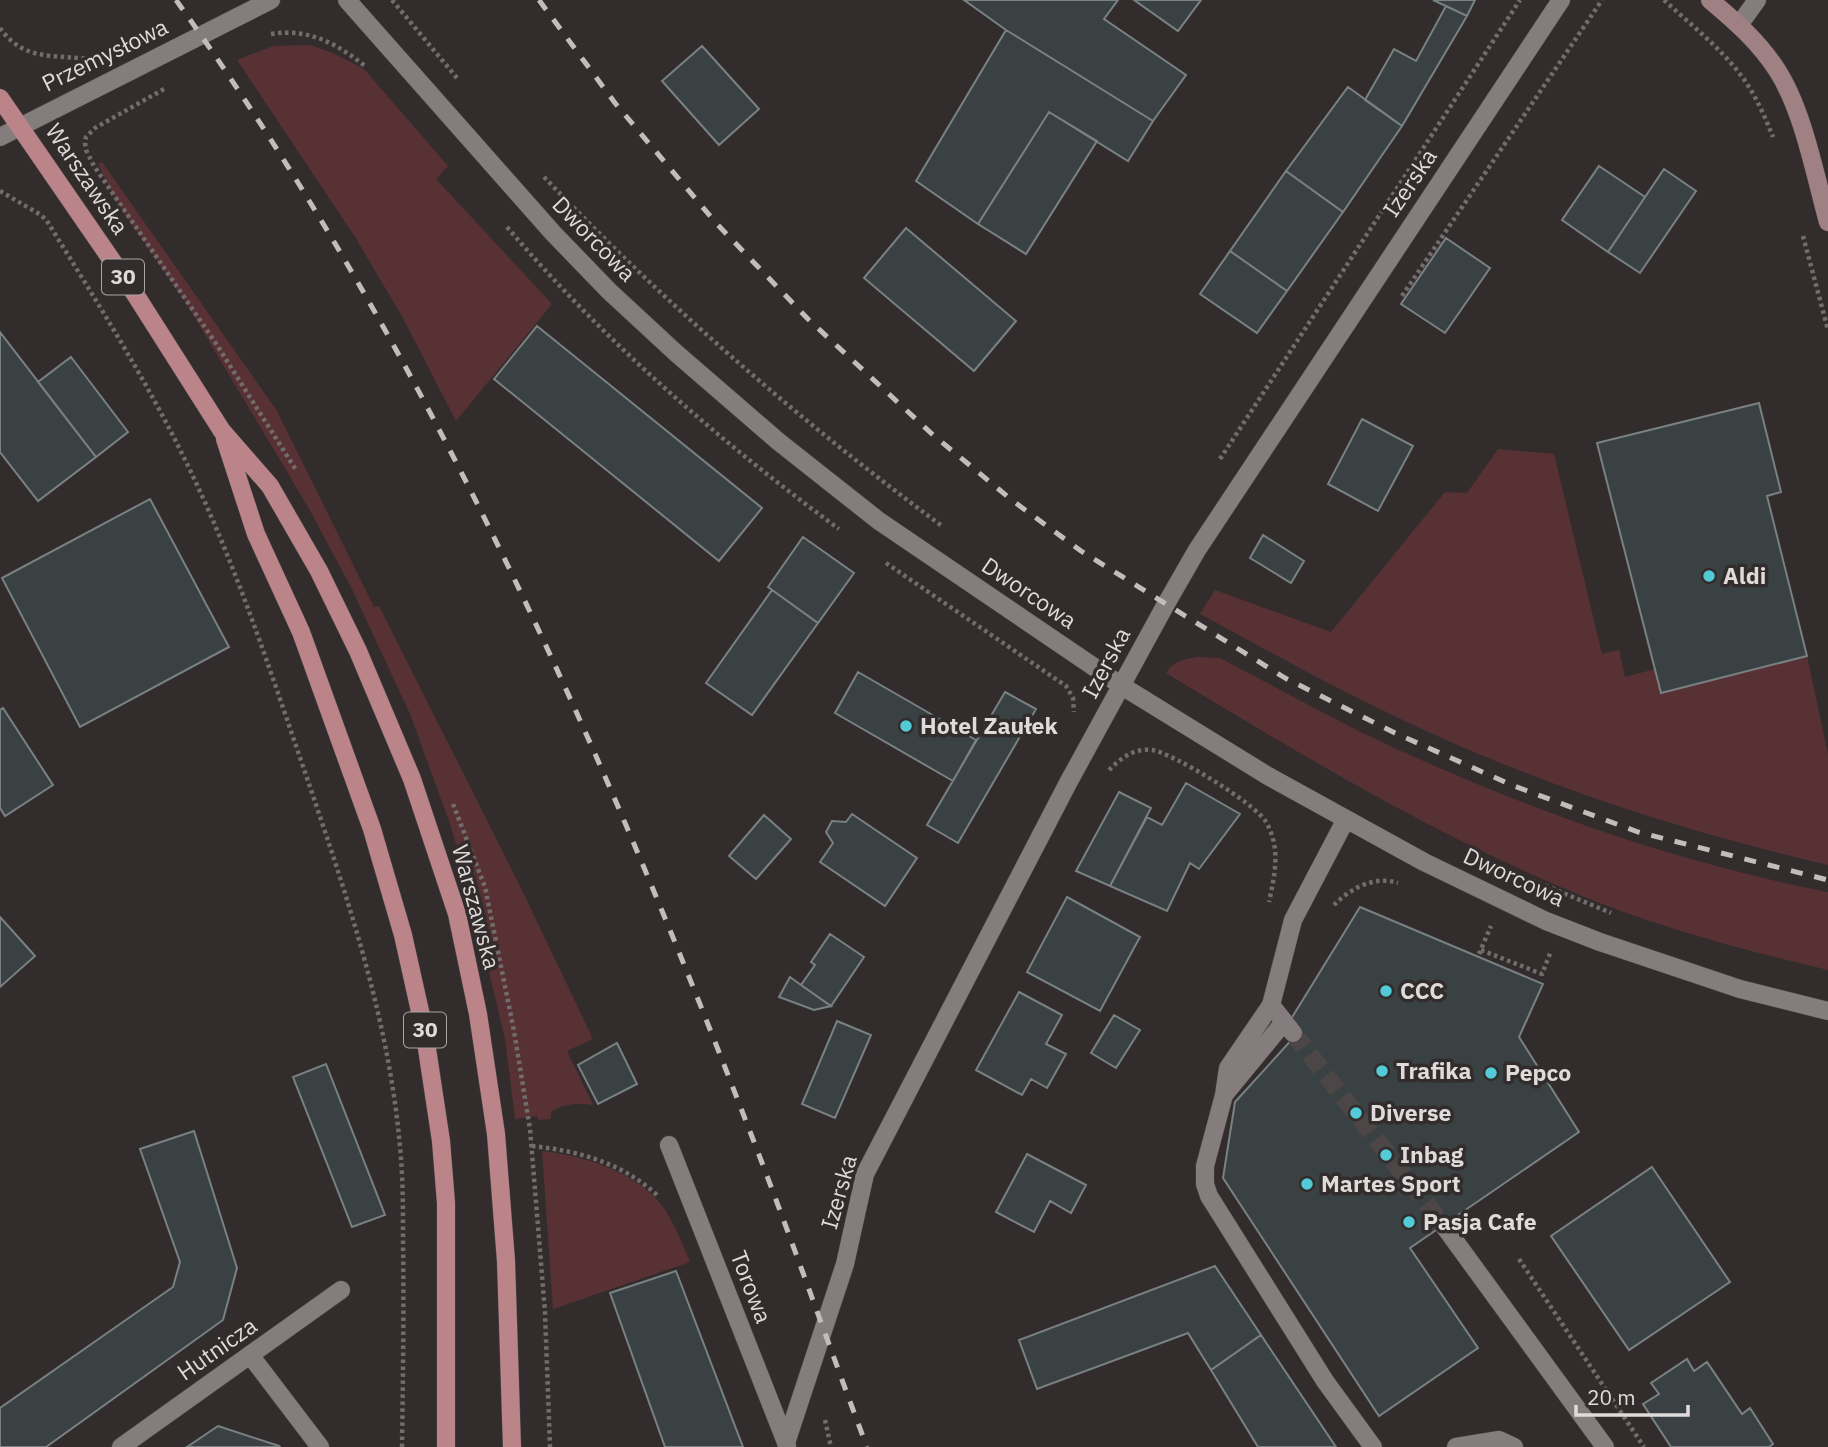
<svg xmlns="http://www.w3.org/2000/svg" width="1828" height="1447" font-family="'IBM Plex Sans',sans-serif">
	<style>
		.green { fill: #583135 }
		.building { fill: #3a4142; stroke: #798182; stroke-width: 2 }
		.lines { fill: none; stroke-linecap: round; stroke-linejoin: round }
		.street-tunnel { stroke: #4d4646; stroke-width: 18; stroke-dasharray: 18 9; stroke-linecap: butt }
		.lane-casing { stroke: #4d4848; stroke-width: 19 }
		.street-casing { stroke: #4d4848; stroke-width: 19 }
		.secondary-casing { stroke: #4d4848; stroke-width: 19 }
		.primary-casing { stroke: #4d4848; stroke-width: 19 }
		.path { stroke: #726c6c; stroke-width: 4.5; stroke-dasharray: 3.5 3.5; stroke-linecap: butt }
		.lane { stroke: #857d7d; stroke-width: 18 }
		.street { stroke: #857d7d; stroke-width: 18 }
		.secondary { stroke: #a08183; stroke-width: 18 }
		.primary { stroke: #bb8489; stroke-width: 18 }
		.rail { stroke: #c1bdbd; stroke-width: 5; stroke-dasharray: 12 12; stroke-linecap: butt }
		.poi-dot { fill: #52cbd7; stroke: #332c2c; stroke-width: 2.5 }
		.labels { text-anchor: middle; stroke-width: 7; stroke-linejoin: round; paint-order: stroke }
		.shield { fill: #332c2c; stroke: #aba6a6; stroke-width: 2 }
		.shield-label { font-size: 21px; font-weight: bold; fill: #dfdbdb }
		.street-label { font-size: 23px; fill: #dfdbdb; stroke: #332c2c }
		.poi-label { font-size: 23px; font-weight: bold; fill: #dfdbdb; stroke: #332c2c; text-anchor: start }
	</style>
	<rect width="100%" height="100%" fill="#332c2c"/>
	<!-- green -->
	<path class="green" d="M310,45L333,53L364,69L448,166L436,179L552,304L456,421L404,320L357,240L237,60L273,46Z
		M102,162L277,411L374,607L379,606L519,884L593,1039L567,1051L593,1105C580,1103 562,1103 551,1112V1119L538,1120L537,1116L515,1119L505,1039L469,888L450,824L410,714L351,587L308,507L185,301L118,204L98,164Z
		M1498,449L1554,454L1602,654L1619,650L1625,677L1655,669L1661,693L1807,656L1828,754V865C1673,829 1521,779 1378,708C1318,679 1259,646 1200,614L1215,590L1331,632L1445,492L1467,493Z
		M1198,657L1220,658C1276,687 1332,719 1390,746C1532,811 1674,862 1828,892V970C1743,950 1656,927 1575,893C1432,834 1298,753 1166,673C1173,661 1185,659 1198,657Z
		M542,1151C583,1156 632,1170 660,1203C673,1219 682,1243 690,1262L553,1309Z"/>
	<!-- building -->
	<path class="building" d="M964,0H1118L1104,19L1186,75L1153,121L1006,30Z
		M1134,0H1201L1178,31Z
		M1433,0H1475L1467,16Z
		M1446,6L1467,16L1402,126L1365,100L1394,49L1416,61Z
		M1006,30L1153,121L1128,161L1049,112L978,224L916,181Z
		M702,46L759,109L719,145L662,81Z
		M1348,87L1402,126L1343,212L1286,171Z
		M1049,112L1097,141L1026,254L978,224Z
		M1599,166L1645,197L1608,252L1562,220Z
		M1664,169L1696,191L1640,273L1608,252Z
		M1286,171L1343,212L1287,291L1230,251Z
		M906,228L1016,321L974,371L864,278Z
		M1446,238L1490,268L1445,333L1401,304Z
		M1230,251L1287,291L1257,333L1200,294Z
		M537,326L762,508L719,561L494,379Z
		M0,332L96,457L38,501L0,452Z
		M71,357L128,432L96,457L38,382Z
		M1759,403L1781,492L1767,496L1807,656L1661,693L1597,443Z
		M1362,419L1413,446L1378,511L1328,484Z
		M150,499L229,647L80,727L2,578Z
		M1263,535L1304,561L1291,583L1250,558Z
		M803,537L854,573L818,623L768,587Z
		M772,590L818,623L752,715L706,683Z
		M858,672L976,740L953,781L835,713Z
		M1005,692L1036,709L958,843L927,825Z
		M3,708L53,785L5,816L0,808V710Z
		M1186,783L1240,814L1199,869L1190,863L1167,911L1110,886L1147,817L1162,825Z
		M1119,792L1151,808L1110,886L1076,871Z
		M852,814L917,858L885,906L820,862L833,843L826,832L832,821L846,822Z
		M764,815L791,839L756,879L729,856Z
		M1067,897L1140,937L1100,1011L1027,972Z
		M1360,907L1543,984L1519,1037L1579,1132L1410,1248L1478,1348L1379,1416L1223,1178L1235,1102L1296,1035L1291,1019Z
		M0,917L35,956L0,987Z
		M830,934L864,957L831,1006L801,985L815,965L811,962Z
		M790,977L801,985L831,1006L814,1010L779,997Z
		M1019,992L1062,1015L1046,1044L1066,1054L1047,1088L1031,1079L1022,1095L976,1070Z
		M1114,1015L1140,1030L1116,1068L1091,1053Z
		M837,1021L871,1035L835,1118L802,1104Z
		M617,1043L637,1084L598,1104L578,1065Z
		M326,1064L385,1215L352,1227L293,1077Z
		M194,1131L237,1268L223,1320L46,1447H0V1408L173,1287L180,1262L140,1149Z
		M1027,1154L1086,1185L1071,1213L1050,1201L1034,1232L996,1212Z
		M1652,1167L1730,1282L1629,1350L1551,1236Z
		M1215,1266L1261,1335L1211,1370L1188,1333L1037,1389L1019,1340Z
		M676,1271L743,1447H665L610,1293Z
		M1261,1335L1336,1447H1258L1211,1370Z
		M1687,1359L1694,1371L1707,1362L1742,1414L1750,1408L1773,1444L1769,1447H1671L1643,1404L1659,1394L1651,1383Z
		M218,1426L279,1446L280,1447H187Z"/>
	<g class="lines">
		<!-- street-tunnel -->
		<path class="street-tunnel" d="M1293,1033L1444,1226"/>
		<defs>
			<path id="lane" d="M1284,1022L1224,1095L1205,1166V1184L1209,1196L1325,1381L1373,1447
				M1224,1095L1228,1068L1271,1005
				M250,1355L320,1447
				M1456,1447L1499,1440L1514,1447"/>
			<path id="street" d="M347,0L553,233L609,291L676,353L779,442L879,521L1122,686L1268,776L1424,862L1546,921L1600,942L1740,989L1828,1011
				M1739,25L1757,0
				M0,137L271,0
				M1293,1033L1271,1005L1293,920L1346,819
				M669,1145L787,1445
				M1444,1226L1605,1447
				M786,1443L845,1264L865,1174L1068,783L1166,604L1197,550L1561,0
				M121,1447L341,1290"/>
			<path id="secondary" d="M1710,0C1735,21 1759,42 1777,70C1803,110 1815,175 1828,222"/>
			<path id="primary" d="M0,98L135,294L222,431L270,486L319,571L358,651L412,779L457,914L478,1014L496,1134L506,1261L512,1447
				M225,439L256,534L301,632L372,829L403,935L424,1029L441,1141L446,1203V1447"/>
		</defs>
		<!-- lane casing -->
		<use href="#lane" class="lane-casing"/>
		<!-- street casing -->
		<use href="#street" class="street-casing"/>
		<!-- secondary casing -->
		<use href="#secondary" class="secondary-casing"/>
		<!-- primary casing -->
		<use href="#primary" class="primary-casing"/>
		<!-- path -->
		<path class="path" d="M392,0L457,78
			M1664,0C1691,25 1721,48 1743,78C1756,96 1765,117 1773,137
			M0,28C23,61 54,55 91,59
			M271,34C308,28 336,43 365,66
			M164,89L95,128L86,137L85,143L86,150L94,166L215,342L296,470
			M544,177C666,305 800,421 942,526
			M0,191L41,215L47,221C97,302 149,384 190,470C238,570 272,676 308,781C348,899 389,1021 400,1147C403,1177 403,1208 403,1238C404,1308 403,1377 402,1447
			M507,227C605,342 718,440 839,529
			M1803,236L1828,330
			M1402,296L1602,0
			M1220,459L1520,0
			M886,563L1066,686L1073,698L1074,712
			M1109,770C1121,758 1134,748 1152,750C1173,753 1256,804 1266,822C1281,848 1275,874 1269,902
			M453,804L485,887L514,1031L530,1129L545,1312L550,1447
			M1532,880L1611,913
			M1334,905C1350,889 1374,875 1398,883
			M1481,950L1542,974L1551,951
			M1479,954L1491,926
			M532,1146C579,1151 623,1163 658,1196
			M1519,1259L1644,1447
			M825,1420L831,1447"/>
		<!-- lane -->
		<use href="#lane" class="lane"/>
		<!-- street -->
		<use href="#street" class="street"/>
		<!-- secondary -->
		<use href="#secondary" class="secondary"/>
		<!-- primary -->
		<use href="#primary" class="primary"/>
		<!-- rail -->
		<path class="rail" d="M176,0C423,344 597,735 749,1129C790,1234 827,1341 867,1447
			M539,0L615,103L716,223L808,319L932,434L1013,501L1081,551L1285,678L1395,733L1514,786L1638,832L1828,880"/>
	</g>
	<!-- markers -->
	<g class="poi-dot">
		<circle cx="1709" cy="576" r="7"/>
		<circle cx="906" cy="726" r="7"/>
		<circle cx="1386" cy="991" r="7"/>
		<circle cx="1382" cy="1071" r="7"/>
		<circle cx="1491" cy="1073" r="7"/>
		<circle cx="1356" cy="1113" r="7"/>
		<circle cx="1386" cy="1155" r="7"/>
		<circle cx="1307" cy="1184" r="7"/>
		<circle cx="1409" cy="1222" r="7"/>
	</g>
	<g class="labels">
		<!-- shield labels -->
		<g class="shield">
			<rect x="102" y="259.5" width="42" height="35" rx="5"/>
			<rect x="404" y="1012.5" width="42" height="35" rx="5"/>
		</g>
		<g class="shield-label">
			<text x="123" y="284">30</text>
			<text x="425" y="1037">30</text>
		</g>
		<!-- street labels -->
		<g class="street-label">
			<text transform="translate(105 55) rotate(-26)" y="8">Przemysłowa</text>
			<text transform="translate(87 179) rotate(56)" y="8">Warszawska</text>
			<text transform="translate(1410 183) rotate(-56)" y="8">Izerska</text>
			<text transform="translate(594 239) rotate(46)" y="8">Dworcowa</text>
			<text transform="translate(1029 593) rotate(34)" y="8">Dworcowa</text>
			<text transform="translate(1106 663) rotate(-62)" y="8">Izerska</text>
			<text transform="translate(1514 877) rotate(25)" y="8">Dworcowa</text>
			<text transform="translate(476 907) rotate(75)" y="8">Warszawska</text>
			<text transform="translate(839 1192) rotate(-74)" y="8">Izerska</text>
			<text transform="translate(751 1287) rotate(69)" y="8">Torowa</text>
			<text transform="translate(217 1349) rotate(-35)" y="8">Hutnicza</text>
		</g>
		<!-- poi labels -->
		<g class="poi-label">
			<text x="1723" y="584">Aldi</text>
			<text x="920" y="734">Hotel Zaułek</text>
			<text x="1400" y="999">CCC</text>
			<text x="1396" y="1079">Trafika</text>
			<text x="1505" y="1081">Pepco</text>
			<text x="1370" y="1121">Diverse</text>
			<text x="1400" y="1163">Inbag</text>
			<text x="1321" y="1192">Martes Sport</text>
			<text x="1423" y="1230">Pasja Cafe</text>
		</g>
	</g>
	<!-- scale -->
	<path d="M1576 1405v10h112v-10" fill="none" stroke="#dfdbdb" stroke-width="3.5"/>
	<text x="1587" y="1405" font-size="21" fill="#dfdbdb" stroke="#332c2c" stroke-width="5" paint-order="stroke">20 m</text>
</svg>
